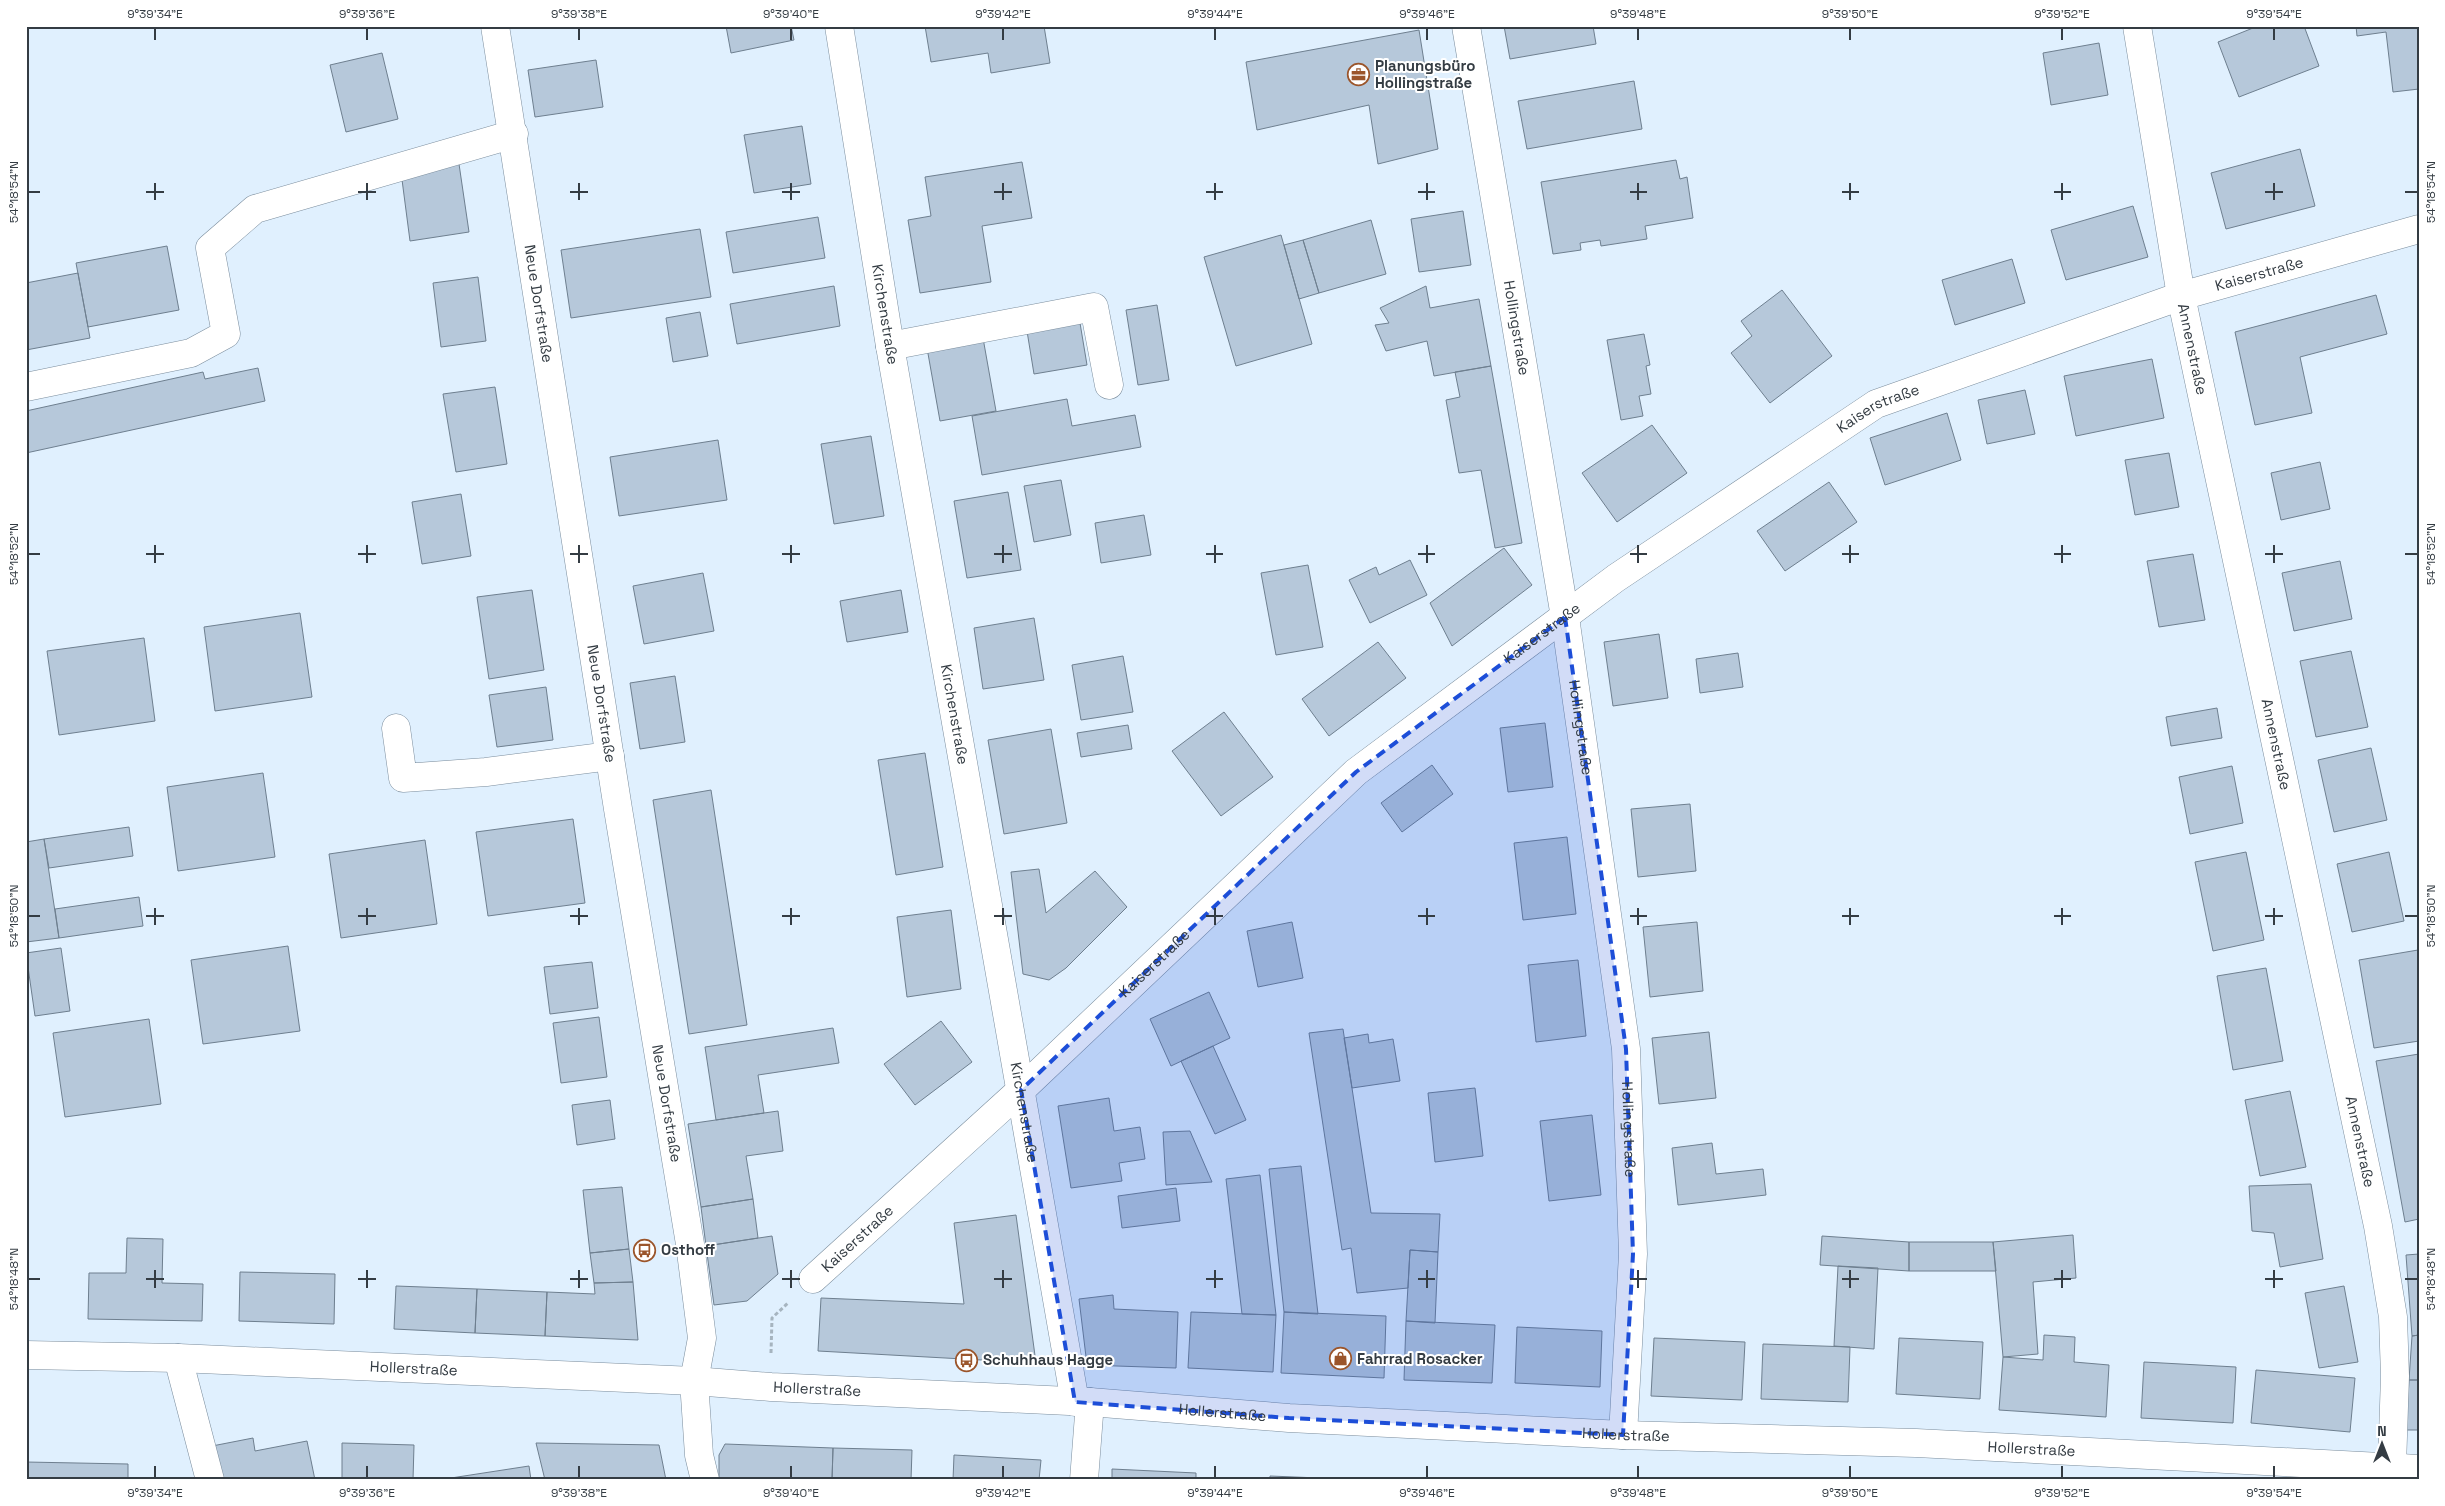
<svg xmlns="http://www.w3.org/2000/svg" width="2445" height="1506" font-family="'Space Grotesk',sans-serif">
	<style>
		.building { fill: #b6c8da; stroke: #6e7f8f }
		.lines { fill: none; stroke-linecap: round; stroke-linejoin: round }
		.minor-casing { stroke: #7b8d9d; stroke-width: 29 }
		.path { stroke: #a6b4bf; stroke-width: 3; stroke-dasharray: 4 2.5; stroke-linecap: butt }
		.minor { stroke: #fff; stroke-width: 28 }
		.marked { fill: #1d4ed8; fill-opacity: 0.2; stroke: #1d4ed8; stroke-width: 4; stroke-dasharray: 10 6; stroke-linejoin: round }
		.ticks { fill: none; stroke: #343c43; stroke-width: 2 }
		.labels { text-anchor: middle; stroke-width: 4; stroke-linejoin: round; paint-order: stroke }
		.poi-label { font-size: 15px; font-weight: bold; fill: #343c43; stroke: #fff; text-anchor: start }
		.street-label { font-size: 15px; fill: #343c43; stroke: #fff }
		.neatline { fill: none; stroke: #343c43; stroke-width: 2 }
		.ticks-label { font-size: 12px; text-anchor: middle; fill: #343c43 }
	</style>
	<rect width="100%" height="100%" fill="#e0f0fe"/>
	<!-- building -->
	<path class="building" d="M726,26H791L794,40L731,53Z
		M925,26H1044L1050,63L991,73L988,53L931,62Z
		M1504,26H1593L1596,44L1510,59Z
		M2258,26H2304L2319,66L2239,97L2218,42Z
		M2356,26H2419V89L2393,92L2386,32L2357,36Z
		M1419,30L1438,149L1378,164L1369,105L1257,130L1246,62Z
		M2099,43L2108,95L2051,105L2043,53Z
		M382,53L398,119L346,132L330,65Z
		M596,60L603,107L535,117L528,70Z
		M1634,81L1642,129L1527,149L1518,101Z
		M802,126L811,184L754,193L744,135Z
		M2300,149L2315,206L2226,229L2211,173Z
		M1676,160L1680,179L1687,177L1693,218L1645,226L1647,239L1601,246L1600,240L1580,243L1581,250L1553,254L1541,182Z
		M1022,162L1032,218L982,226L991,282L920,293L908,220L931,216L925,177Z
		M459,164L469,232L410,241L401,172Z
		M2133,206L2148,257L2066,280L2051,230Z
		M1463,211L1471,265L1419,272L1411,219Z
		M818,217L825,258L733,273L726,232Z
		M1371,220L1386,274L1319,293L1303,240Z
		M700,229L711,297L571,318L561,250Z
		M1281,235L1312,344L1236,366L1204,257Z
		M1303,240L1319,293L1299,299L1284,245Z
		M167,246L179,310L88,327L76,263Z
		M2012,259L2025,303L1955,325L1942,280Z
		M78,273L90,338L26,350V283Z
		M478,277L486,341L441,347L433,283Z
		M834,286L840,326L737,344L730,304Z
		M1426,286L1430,308L1479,299L1491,366L1434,376L1427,341L1386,351L1375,325L1389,323L1380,308Z
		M1782,290L1832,356L1770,403L1731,353L1752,336L1741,321Z
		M2376,295L2387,334L2300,357L2312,413L2255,425L2235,332Z
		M1157,305L1169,380L1138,385L1126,310Z
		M700,312L708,356L673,362L666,318Z
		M1079,317L1087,365L1034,374L1026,325Z
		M1644,334L1650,365L1646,366L1651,394L1639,396L1643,416L1621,420L1607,340Z
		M983,338L996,411L940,421L927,348Z
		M2152,359L2164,418L2076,436L2064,376Z
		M1491,366L1522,543L1495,548L1481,470L1459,473L1446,400L1460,397L1455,372Z
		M258,368L265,401L26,453V411L203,372L205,379Z
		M495,387L507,464L456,472L443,394Z
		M2025,390L2035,434L1987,444L1978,400Z
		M1067,399L1072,426L1135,415L1141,447L982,475L972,416Z
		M1947,413L1961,460L1885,485L1870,438Z
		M1652,425L1687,473L1617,522L1582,473Z
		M871,436L884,516L834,524L821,444Z
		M718,440L727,500L619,516L610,457Z
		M2169,453L2179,507L2135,515L2125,460Z
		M2320,462L2330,509L2281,520L2271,473Z
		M1061,480L1071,535L1034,542L1024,486Z
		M1829,482L1857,522L1785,571L1757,531Z
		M1008,492L1021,570L967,578L954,501Z
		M461,494L471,556L422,564L412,502Z
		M1144,515L1151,555L1101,563L1095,523Z
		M1504,548L1532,585L1452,646L1430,603Z
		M2193,554L2205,620L2159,627L2147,561Z
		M1410,560L1427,595L1370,623L1349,580L1376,567L1379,575Z
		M2340,561L2352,619L2294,631L2282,573Z
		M1308,565L1323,647L1276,655L1261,573Z
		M703,573L714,631L644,644L633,586Z
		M532,590L544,670L489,679L477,597Z
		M901,590L908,632L847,642L840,601Z
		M300,613L312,697L215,711L204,627Z
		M1034,618L1044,680L983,689L974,628Z
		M1659,634L1668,698L1613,706L1604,642Z
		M144,638L155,721L59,735L47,651Z
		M1378,642L1406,678L1329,736L1302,699Z
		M2351,651L2368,727L2316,737L2300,661Z
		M1738,653L1743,687L1700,693L1696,659Z
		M1123,656L1133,712L1081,720L1072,665Z
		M675,676L685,742L640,749L630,683Z
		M546,687L553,740L497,747L489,695Z
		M2217,708L2222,738L2171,746L2166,717Z
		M1224,712L1273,777L1221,816L1172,751Z
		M1545,723L1553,787L1508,792L1500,728Z
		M1128,725L1132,749L1081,757L1077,733Z
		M1051,729L1067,823L1004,834L988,740Z
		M2371,748L2387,820L2334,832L2318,760Z
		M925,753L943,867L896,875L878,760Z
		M1432,765L1453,794L1402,832L1381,803Z
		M2232,766L2243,823L2190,834L2179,777Z
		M263,773L275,857L178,871L167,787Z
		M711,790L747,1025L689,1034L653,800Z
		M1690,804L1696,871L1638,877L1631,809Z
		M573,819L585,903L488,916L476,832Z
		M129,827L133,856L49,868L44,839Z
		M1567,837L1576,914L1523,920L1514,843Z
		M44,839L59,938L26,942V842Z
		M425,840L437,924L341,938L329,854Z
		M2246,852L2264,940L2213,951L2195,862Z
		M2389,852L2404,921L2352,932L2337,864Z
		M1039,869L1046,913L1095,871L1127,907L1066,968L1049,980L1023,974L1011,872Z
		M139,897L143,926L59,938L55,909Z
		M951,910L961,989L907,997L897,917Z
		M1292,922L1303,978L1258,987L1247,931Z
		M1697,922L1703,991L1650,997L1643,927Z
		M288,946L300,1031L203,1044L191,960Z
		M61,948L70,1011L35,1016L26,953Z
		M2418,950L2419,1041L2374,1048L2359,960Z
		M1578,960L1586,1036L1536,1042L1528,965Z
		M592,962L598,1008L550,1014L544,967Z
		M2266,968L2283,1061L2233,1070L2217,976Z
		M1209,992L1230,1038L1171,1066L1150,1019Z
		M599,1017L607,1077L561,1083L553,1023Z
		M149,1019L161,1104L65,1117L53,1033Z
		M941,1021L972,1062L915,1105L884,1064Z
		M833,1028L839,1063L758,1075L764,1113L716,1120L705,1047Z
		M1343,1029L1371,1213L1440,1214L1438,1252L1410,1250L1408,1288L1357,1293L1351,1248L1342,1250L1309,1033Z
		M1709,1032L1716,1098L1659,1104L1652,1038Z
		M1368,1034L1369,1043L1393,1039L1400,1081L1352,1088L1344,1038Z
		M1213,1046L1246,1120L1215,1134L1181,1061Z
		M2419,1054V1219L2405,1222L2376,1061Z
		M1475,1088L1483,1156L1435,1162L1428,1093Z
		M2290,1091L2306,1167L2260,1176L2245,1100Z
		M1109,1098L1114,1131L1140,1127L1145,1159L1119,1163L1122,1181L1071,1188L1058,1106Z
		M610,1100L615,1139L577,1145L572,1105Z
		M778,1111L783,1151L746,1156L753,1199L701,1207L688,1124Z
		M1592,1115L1601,1195L1549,1201L1540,1121Z
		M1190,1131L1212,1182L1166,1185L1163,1132Z
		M1712,1143L1716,1174L1763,1169L1766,1195L1678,1205L1672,1148Z
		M1301,1166L1318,1314L1284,1312L1269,1169Z
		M1260,1175L1276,1315L1242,1314L1226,1179Z
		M2311,1184L2323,1259L2280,1267L2274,1233L2252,1231L2249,1186Z
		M622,1187L629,1249L590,1253L583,1190Z
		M1176,1188L1180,1221L1122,1228L1118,1196Z
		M753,1199L758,1238L706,1246L701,1207Z
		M1016,1215L1036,1363L818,1351L821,1298L964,1304L954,1223Z
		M2073,1235L2076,1278L2033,1282L2038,1354L2003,1357L1993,1242Z
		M772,1236L778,1274L747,1301L714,1305L706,1246Z
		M1822,1236L1909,1242V1271L1820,1265Z
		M127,1238L163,1239L162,1283L203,1284L202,1321L88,1319L89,1273H126Z
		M1909,1242H1993L1996,1271H1909Z
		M629,1249L633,1282L594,1283L590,1253Z
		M1410,1250L1438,1252L1435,1323L1406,1321Z
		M2419,1254V1335L2412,1336L2406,1255Z
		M1838,1266L1878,1268L1874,1349L1834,1346Z
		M240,1272L335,1274L334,1324L239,1321Z
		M633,1282L638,1340L545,1336L547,1292L595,1294L594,1283Z
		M396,1286L477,1289L475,1333L394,1329Z
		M2344,1286L2358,1362L2319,1368L2305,1293Z
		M477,1289L547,1292L545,1336L475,1333Z
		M1113,1295L1114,1309L1178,1312L1176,1368L1087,1365L1079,1299Z
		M1191,1312L1276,1315L1273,1372L1188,1368Z
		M1284,1312L1386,1316L1384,1378L1281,1373Z
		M1406,1321L1495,1325L1492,1383L1404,1380Z
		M1517,1327L1602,1331L1600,1387L1515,1383Z
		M2044,1335L2075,1337L2074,1362L2109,1365L2106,1417L1999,1410L2003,1357L2043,1360Z
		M2419,1335V1380H2409L2412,1336Z
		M1654,1338L1745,1342L1742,1400L1651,1396Z
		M1899,1338L1983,1342L1980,1399L1896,1394Z
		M1763,1344L1850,1347L1848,1402L1761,1399Z
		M2144,1362L2236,1367L2233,1423L2141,1418Z
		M2256,1370L2355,1378L2350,1432L2251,1423Z
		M2409,1380H2419V1430H2406Z
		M253,1438L255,1451L307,1441L315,1480H214L207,1447Z
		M342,1443L414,1445L413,1480H342Z
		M536,1443L659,1445L666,1480H545Z
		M725,1444L833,1448L832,1480H719V1455Z
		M833,1448L912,1450L911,1480H832Z
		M954,1455L1041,1460L1039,1480H953Z
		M26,1462L128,1464V1480H26Z
		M529,1466L531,1480H438Z
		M1112,1469L1196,1473V1480H1112Z
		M1270,1476L1369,1480H1270Z"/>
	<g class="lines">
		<defs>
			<g id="minor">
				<path id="s1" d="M495,26L618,809L690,1244L702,1338L694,1381L699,1455L705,1480"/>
				<path id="s2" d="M839,26L890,346L1075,1402"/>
				<path id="s3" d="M1466,26L1565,617L1626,1049L1633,1254L1623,1435"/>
				<path id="s4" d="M2137,26L2181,296L2378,1226L2393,1317L2395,1376L2392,1466"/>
				<path d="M890,346L1094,307L1109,385"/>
				<path d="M26,387L191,353L226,334L210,248L255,209L514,134"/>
				<path d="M396,728L403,778L486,772L610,756"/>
				<path id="s5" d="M813,1279L1021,1090L1356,772L1616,578L1876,404L2181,296L2419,229"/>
				<path id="s6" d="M26,1355L178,1358L694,1381L771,1387L1090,1402L1289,1418L1623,1435L1916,1443L2419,1469"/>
				<path d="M178,1358L210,1480"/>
				<path d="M1084,1480L1090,1402"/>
			</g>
		</defs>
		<!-- minor casing -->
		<use href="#minor" class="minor-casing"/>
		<!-- path -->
		<path class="path" d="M771,1353L772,1318L789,1302"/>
		<!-- minor -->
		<use href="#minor" class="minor"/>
	</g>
	<!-- marked area -->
	<path class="marked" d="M1565,617L1626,1049L1633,1254L1623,1435L1289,1418L1075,1402L1021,1090L1356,772Z"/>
	<!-- ticks -->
	<path class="ticks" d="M155,28V40M367,28V40M579,28V40M791,28V40M1003,28V40M1215,28V40M1427,28V40M1638,28V40M1850,28V40M2062,28V40M2274,28V40M155,183V200M367,183V200M579,183V200M791,183V200M1003,183V200M1215,183V200M1427,183V200M1638,183V200M1850,183V200M2062,183V200M2274,183V200M28,192H40M146,192H164M358,192H376M570,192H588M782,192H800M994,192H1012M1206,192H1223M1418,192H1435M1630,192H1647M1842,192H1859M2054,192H2071M2265,192H2283M2405,192H2418M155,545V563M367,545V563M579,545V563M791,545V563M1003,545V563M1215,545V563M1427,545V563M1638,545V563M1850,545V563M2062,545V563M2274,545V563M28,554H40M146,554H164M358,554H376M570,554H588M782,554H800M994,554H1012M1206,554H1223M1418,554H1435M1630,554H1647M1842,554H1859M2054,554H2071M2265,554H2283M2405,554H2418M155,908V925M367,908V925M579,908V925M791,908V925M1003,908V925M1215,908V925M1427,908V925M1638,908V925M1850,908V925M2062,908V925M2274,908V925M28,916H40M146,916H164M358,916H376M570,916H588M782,916H800M994,916H1012M1206,916H1223M1418,916H1435M1630,916H1647M1842,916H1859M2054,916H2071M2265,916H2283M2405,916H2418M155,1270V1288M367,1270V1288M579,1270V1288M791,1270V1288M1003,1270V1288M1215,1270V1288M1427,1270V1288M1638,1270V1288M1850,1270V1288M2062,1270V1288M2274,1270V1288M28,1279H40M146,1279H164M358,1279H376M570,1279H588M782,1279H800M994,1279H1012M1206,1279H1223M1418,1279H1435M1630,1279H1647M1842,1279H1859M2054,1279H2071M2265,1279H2283M2405,1279H2418M155,1466V1478M367,1466V1478M579,1466V1478M791,1466V1478M1003,1466V1478M1215,1466V1478M1427,1466V1478M1638,1466V1478M1850,1466V1478M2062,1466V1478M2274,1466V1478"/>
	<!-- icons -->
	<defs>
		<symbol id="office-ring" viewBox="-11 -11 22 22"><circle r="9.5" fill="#fff" stroke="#9b552b" stroke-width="1.5"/><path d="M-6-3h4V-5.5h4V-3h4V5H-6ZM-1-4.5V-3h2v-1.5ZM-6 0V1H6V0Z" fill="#9b552b"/></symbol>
		<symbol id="bus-ring" viewBox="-11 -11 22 22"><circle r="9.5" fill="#fff" stroke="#9b552b" stroke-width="1.5"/><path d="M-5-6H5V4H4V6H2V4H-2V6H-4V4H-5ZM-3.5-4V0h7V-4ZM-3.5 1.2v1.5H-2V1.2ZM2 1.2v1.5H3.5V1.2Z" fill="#9b552b"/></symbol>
		<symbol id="shop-ring" viewBox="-11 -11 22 22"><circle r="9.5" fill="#fff" stroke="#9b552b" stroke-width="1.5"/><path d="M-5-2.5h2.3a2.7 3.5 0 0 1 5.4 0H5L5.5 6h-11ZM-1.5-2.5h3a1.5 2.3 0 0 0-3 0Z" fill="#9b552b"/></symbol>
	</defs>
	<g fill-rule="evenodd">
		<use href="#office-ring" x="1346" y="62" width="25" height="25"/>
		<use href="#bus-ring" x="632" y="1238" width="25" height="25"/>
		<use href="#shop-ring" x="1328" y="1346" width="25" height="25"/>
		<use href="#bus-ring" x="954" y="1348" width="25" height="25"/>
	</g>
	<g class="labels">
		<!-- poi labels -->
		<g class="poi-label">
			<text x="1375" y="71">Planungsbüro<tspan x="1375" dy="17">Hollingstraße</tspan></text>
			<text x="661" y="1255">Osthoff</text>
			<text x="1357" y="1364">Fahrrad Rosacker</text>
			<text x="983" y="1365">Schuhhaus Hagge</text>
		</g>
		<!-- street labels -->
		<g class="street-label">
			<text dy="5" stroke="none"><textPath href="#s5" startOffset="1785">Kaiserstraße</textPath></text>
			<text dy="5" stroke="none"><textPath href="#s1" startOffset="281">Neue Dorfstraße</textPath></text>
			<text dy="5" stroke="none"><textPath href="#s2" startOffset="292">Kirchenstraße</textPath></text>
			<text dy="5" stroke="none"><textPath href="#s3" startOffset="306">Hollingstraße</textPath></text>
			<text dy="5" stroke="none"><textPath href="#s4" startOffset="328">Annenstraße</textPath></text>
			<text dy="5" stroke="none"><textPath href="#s5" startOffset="1380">Kaiserstraße</textPath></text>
			<text dy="5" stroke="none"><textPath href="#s5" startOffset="975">Kaiserstraße</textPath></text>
			<text dy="5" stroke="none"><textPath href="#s1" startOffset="686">Neue Dorfstraße</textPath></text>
			<text dy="5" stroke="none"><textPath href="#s2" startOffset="698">Kirchenstraße</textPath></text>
			<text dy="5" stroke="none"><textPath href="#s3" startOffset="711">Hollingstraße</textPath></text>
			<text dy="5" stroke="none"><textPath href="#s4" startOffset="732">Annenstraße</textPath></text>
			<text dy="5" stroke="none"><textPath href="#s5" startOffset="465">Kaiserstraße</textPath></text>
			<text dy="5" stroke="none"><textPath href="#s1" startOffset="1091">Neue Dorfstraße</textPath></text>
			<text dy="5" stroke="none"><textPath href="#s2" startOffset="1102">Kirchenstraße</textPath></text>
			<text dy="5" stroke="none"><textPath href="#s3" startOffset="1116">Hollingstraße</textPath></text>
			<text dy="5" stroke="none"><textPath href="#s4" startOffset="1138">Annenstraße</textPath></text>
			<text dy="5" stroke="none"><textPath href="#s5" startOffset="60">Kaiserstraße</textPath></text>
			<text dy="5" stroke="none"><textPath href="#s6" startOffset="388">Hollerstraße</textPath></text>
			<text dy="5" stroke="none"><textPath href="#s6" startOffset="792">Hollerstraße</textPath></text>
			<text dy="5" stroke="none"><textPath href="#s6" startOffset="1198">Hollerstraße</textPath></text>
			<text dy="5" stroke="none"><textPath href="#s6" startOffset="1602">Hollerstraße</textPath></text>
			<text dy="5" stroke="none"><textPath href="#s6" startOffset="2008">Hollerstraße</textPath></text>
		</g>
	</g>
	<!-- border -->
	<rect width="2445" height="1506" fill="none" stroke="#ffffff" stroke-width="55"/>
	<!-- north arrow -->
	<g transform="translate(2382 1444)" stroke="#ffffff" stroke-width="4" paint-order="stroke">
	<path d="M0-4L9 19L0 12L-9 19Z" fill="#343c43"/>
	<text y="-8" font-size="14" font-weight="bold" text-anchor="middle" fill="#343c43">N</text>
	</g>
	<rect x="28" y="28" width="2390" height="1450" class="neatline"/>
	<g class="ticks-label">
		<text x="155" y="18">9°39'34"E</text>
		<text x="367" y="18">9°39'36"E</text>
		<text x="579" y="18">9°39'38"E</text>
		<text x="791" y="18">9°39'40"E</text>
		<text x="1003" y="18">9°39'42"E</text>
		<text x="1215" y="18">9°39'44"E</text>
		<text x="1427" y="18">9°39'46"E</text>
		<text x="1638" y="18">9°39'48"E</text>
		<text x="1850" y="18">9°39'50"E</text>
		<text x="2062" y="18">9°39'52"E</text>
		<text x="2274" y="18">9°39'54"E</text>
		<text transform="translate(14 192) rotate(-90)" y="4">54°18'54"N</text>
		<text transform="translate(2431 192) rotate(-90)" y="4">54°18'54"N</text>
		<text transform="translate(14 554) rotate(-90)" y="4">54°18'52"N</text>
		<text transform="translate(2431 554) rotate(-90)" y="4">54°18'52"N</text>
		<text transform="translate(14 916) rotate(-90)" y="4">54°18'50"N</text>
		<text transform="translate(2431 916) rotate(-90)" y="4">54°18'50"N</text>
		<text transform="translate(14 1279) rotate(-90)" y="4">54°18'48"N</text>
		<text transform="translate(2431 1279) rotate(-90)" y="4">54°18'48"N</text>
		<text x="155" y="1497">9°39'34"E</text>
		<text x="367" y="1497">9°39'36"E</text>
		<text x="579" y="1497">9°39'38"E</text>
		<text x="791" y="1497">9°39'40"E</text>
		<text x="1003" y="1497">9°39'42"E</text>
		<text x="1215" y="1497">9°39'44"E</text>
		<text x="1427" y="1497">9°39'46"E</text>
		<text x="1638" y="1497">9°39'48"E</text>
		<text x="1850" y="1497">9°39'50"E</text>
		<text x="2062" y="1497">9°39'52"E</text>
		<text x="2274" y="1497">9°39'54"E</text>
	</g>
</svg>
